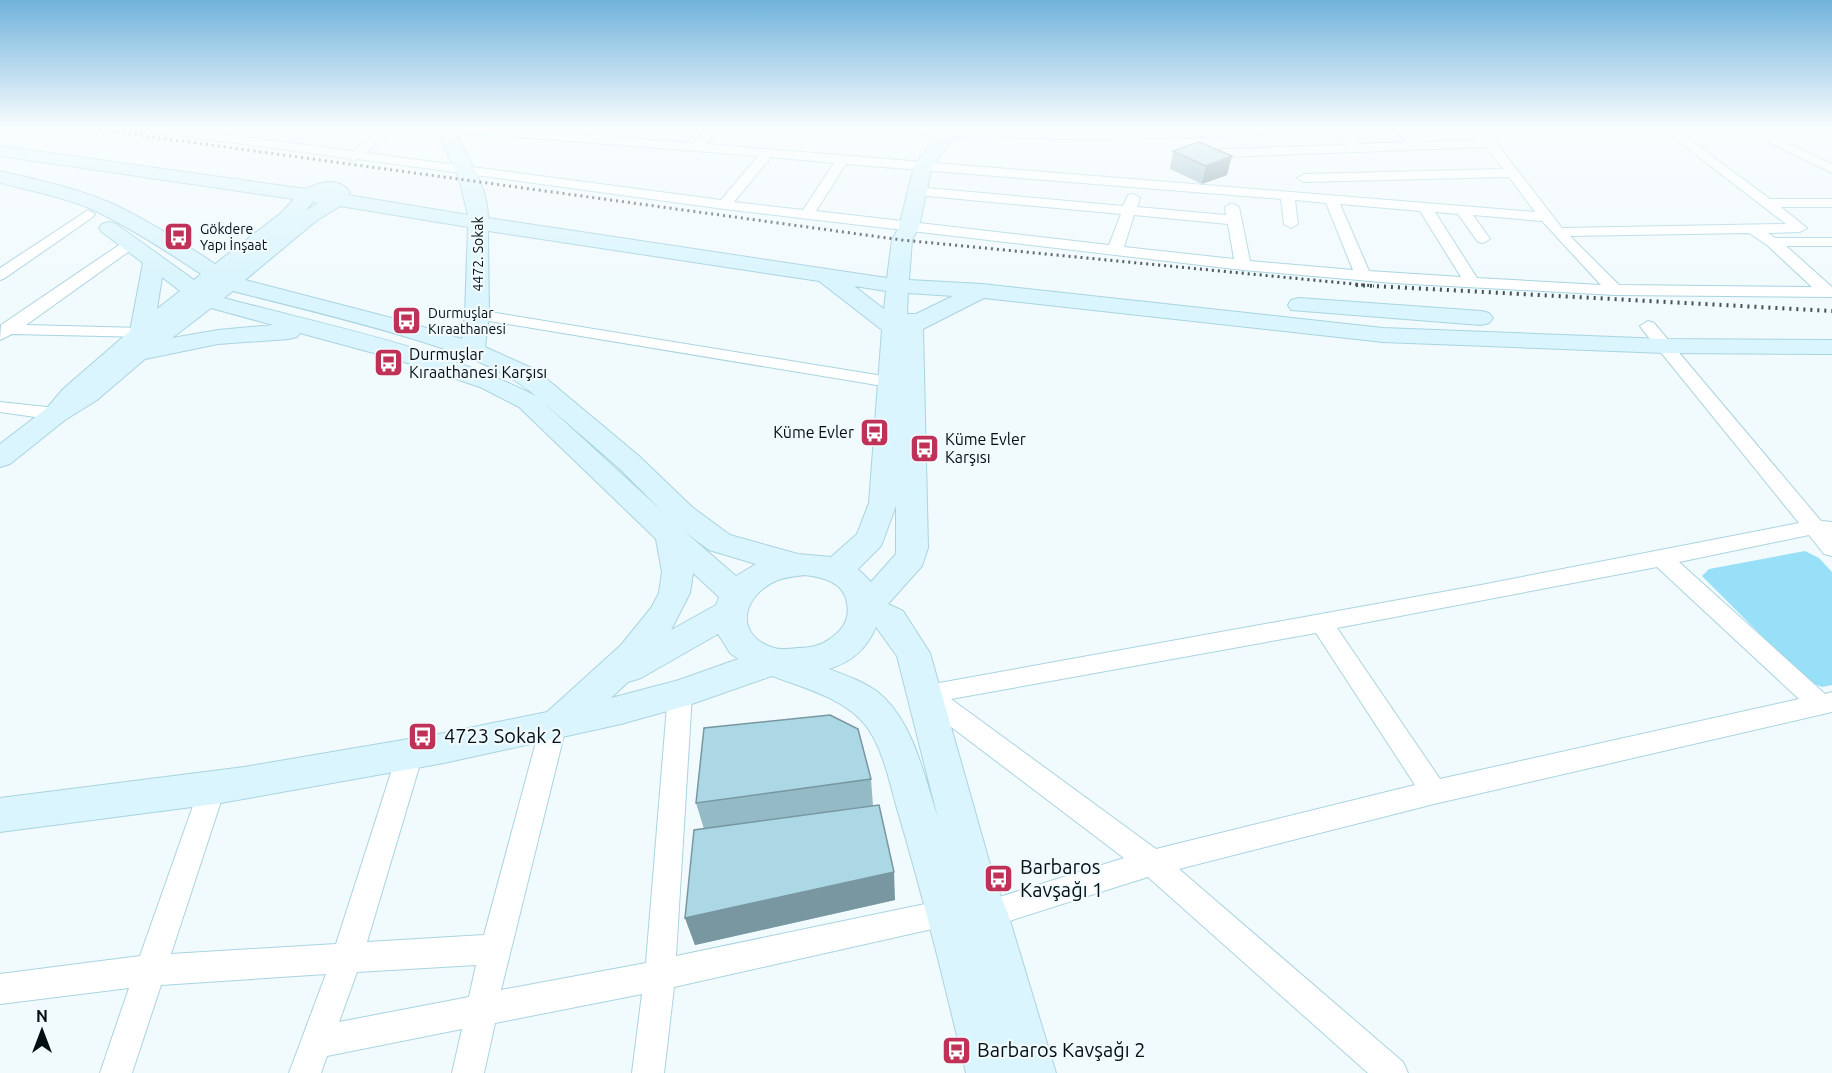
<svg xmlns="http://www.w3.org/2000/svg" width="1832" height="1073" font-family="Ubuntu,sans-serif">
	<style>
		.green { fill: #97e0f7 }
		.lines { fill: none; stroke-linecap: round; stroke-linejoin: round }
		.street-casing { stroke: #a9d4e2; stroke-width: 2 }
		.secondary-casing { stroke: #a9d4e2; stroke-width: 2 }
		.street { fill: #fff; fill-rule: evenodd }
		.secondary { fill: #daf5fd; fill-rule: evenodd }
		.rail-far1 { stroke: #445155; stroke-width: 3; stroke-dasharray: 2 4; stroke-linecap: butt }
		.rail { stroke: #445155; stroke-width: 4; stroke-dasharray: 2 5; stroke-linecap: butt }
		.wall { fill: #94bac6 }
		.shaded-wall { fill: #7897a1 }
		.building { fill: #acd8e6; stroke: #7897a1; stroke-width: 1.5 }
		.labels { text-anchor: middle; stroke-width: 4.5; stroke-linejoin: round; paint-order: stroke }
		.far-poi-label { font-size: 14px; fill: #021014; stroke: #f1fafd; text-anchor: start }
		.far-street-label { font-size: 14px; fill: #021014; stroke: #f1fafd }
		.poi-label { font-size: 16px; fill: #021014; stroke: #f1fafd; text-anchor: start }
		.near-poi-label { font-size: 20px; fill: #021014; stroke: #f1fafd; text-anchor: start }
	</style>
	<rect width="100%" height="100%" fill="#f1fafd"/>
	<!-- green -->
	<path class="green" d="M1805,551L1819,558L1832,572V685L1822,687L1807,681L1702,576L1709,569Z"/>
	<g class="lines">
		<defs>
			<path id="street" d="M148,128H179L353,151L382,128H395L366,153L721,200L758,156L459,132L453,128H500L693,143L707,128H720L705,144L1535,212L1509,177L1304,182L1297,178L1304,174L1503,169L1486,147L1197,158L1191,154L1197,150L1347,145L1330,128H1343L1361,144L1407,142L1392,128H1405L1422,142L1478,140L1464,128H1477L1494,140L1562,228L1786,224L1661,128H1674L1770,199H1832V207H1781L1807,228L1800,232L1768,233L1775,238H1832V246H1786L1832,287V297L1615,295L1393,283L1243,270L724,209L358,159L353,161L347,158L154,132ZM771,157L834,163L803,210L734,202ZM846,164L1281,199L1284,224L1291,228L1298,224L1295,200L1326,203L1353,270L1250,261L1239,207L1232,203L1225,207L1226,215L1137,207L1140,198L1133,194L1128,195L1123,206L917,187L910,191L917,195L1121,214L1109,245L816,211ZM1340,204L1420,211L1461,277L1369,271ZM1435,212L1458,214L1478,242L1483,243L1490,239L1473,215L1542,221L1601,285L1477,278ZM1134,215L1228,224L1234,259L1124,247ZM1749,233L1767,245L1812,287L1619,285L1570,236Z
				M873,128L1073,132L1244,128H1272L1273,130L1267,134C1137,141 1009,140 879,132Z
				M1739,128H1754L1832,164V173Z
				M88,210L95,214L93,217L5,278L0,280V268Z
				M130,240L137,244L135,247L26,325L141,328L147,329L149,333L147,337L12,334L0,340L1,325L125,241Z
				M477,310L889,377L895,378L898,382L895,386L889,387L471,318L469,315Z
				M1648,321L1654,323L1821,521L1832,522V556L1824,554L1809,535L1679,562L1825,694L1832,692V712L1434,804L1179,869L1403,1062L1408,1073H1368L1148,877L987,928L977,924L972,914L977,904L1124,858L917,701L914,694L917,687L1481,585L1799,523L1642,329L1640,326ZM1657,567L1799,699L1440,779L1337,628ZM1316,633L1415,785L1156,849L951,699Z
				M0,402L56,408L62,410L65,414L62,418L56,420L0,412Z
				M680,684L689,687L692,694L676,956L949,899L959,903L964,913L959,923L674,987L664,1073H632L642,994L495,1023L484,1073H452L462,1029L327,1056L321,1073H289L326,974L161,985L132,1073H100L129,988L0,1004V974L140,956L199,789L203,781L212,777L221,781L225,789L171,954L336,944L397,754L401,746L410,743L419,746L423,754L367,942L484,935L540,727L544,720L553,717L562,720L566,727L501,990L646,963L668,694L671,687ZM476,965L469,997L339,1022L357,972Z"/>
			<path id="secondary" d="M436,128H454C467,156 488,187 488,218L887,278L892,240L899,227L914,166L943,128H961L932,166L919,227L912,240L909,280L982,284L1383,328L1665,339L1832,340V354L1665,353L1383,342L984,298L923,329L928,548L922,566L888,604L903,611L930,653L995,882L1008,914L1056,1073H966C945,986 924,899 898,812C890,785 884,751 867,727C845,698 804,688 772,676L689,705L621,724L444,763L215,804L0,832V798L244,767L444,733L547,712L621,645L651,608L659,593L662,572L656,539L519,407L480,387L392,358L300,333L297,337L289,339L218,344L145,359L97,400L65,420L10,464L0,467V444L47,408L63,389L130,331L143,263L102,232L99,228L102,224L109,222L116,224L194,280L201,274C168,252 134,230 98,212C68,198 32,191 0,183V171C37,180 77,188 111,203C147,220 182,242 215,264L281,213L294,199L0,156V146L306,189C320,182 339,177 350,192L348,195L468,215L459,179ZM313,202L318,203L305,211ZM340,206L468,227L465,315L462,339L407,322L245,280L316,221ZM488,231L819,281L882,330L869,503L857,534L831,557L798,554L730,535L692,507L639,456L536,370L485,347L489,315ZM162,277L180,291L157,309ZM854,286L886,291L884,309ZM233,291C295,307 359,322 420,341C461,354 503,368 536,396C439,347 328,326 224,298ZM908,293L953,296L916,314H907ZM211,308L273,325L218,330L172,338ZM543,402L619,468L662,511ZM896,506V554L871,582L858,569L881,546ZM685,532L709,550L756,564L736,576ZM693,573L719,597L716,605L671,630L690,593ZM805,575C822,577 844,582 847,603C850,618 844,629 831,638C821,646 810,648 797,648C790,649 781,650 774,648C732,635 743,594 778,580C786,577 796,576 805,575ZM876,627L897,656L938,818C924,776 914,723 879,693C865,682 845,675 829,669C852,662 866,649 876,627ZM718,634L730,653L738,659L679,680L611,698L628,682L641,678Z
				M1299,298L1481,311L1489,313L1493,318L1489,323L1481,325L1291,310L1288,305L1291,300Z"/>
		</defs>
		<!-- street casing -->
		<use href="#street" class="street-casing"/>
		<!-- secondary casing -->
		<use href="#secondary" class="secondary-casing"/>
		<!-- street -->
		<use href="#street" class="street"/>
		<!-- secondary -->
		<use href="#secondary" class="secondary"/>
		<!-- rail-far1 -->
		<path class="rail-far1" d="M87,128L902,240L1374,286"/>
		<!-- rail -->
		<path class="rail" d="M1356,285L1832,311"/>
	</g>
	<!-- wall -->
	<path class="wall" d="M1173,151L1227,175L1202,184L1170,169Z
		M871,779L873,806L895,900L695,945L685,918L704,829L696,803Z"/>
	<!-- shaded-wall -->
	<path class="shaded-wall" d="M1232,156L1227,175L1202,184L1206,166Z
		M894,872L895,900L695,945L685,918Z"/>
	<!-- building -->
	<path class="building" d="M1199,142L1232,156L1206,166L1173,151Z
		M830,715L858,729L871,779L696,803L704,728Z
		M879,805L894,872L685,918L694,830Z"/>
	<!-- sky -->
	<linearGradient id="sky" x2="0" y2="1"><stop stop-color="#71b3dc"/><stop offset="0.46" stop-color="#f9fdfe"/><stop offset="1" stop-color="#f9fdfe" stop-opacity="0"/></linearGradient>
	<rect width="1832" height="278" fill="url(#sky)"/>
	<!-- icons -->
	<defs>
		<symbol id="bus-square" viewBox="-11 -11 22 22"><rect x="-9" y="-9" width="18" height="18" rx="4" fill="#c03158" stroke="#f1fafd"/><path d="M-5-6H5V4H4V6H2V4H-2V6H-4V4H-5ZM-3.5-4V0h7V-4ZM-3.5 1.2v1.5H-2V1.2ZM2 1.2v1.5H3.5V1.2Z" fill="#fff"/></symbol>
	</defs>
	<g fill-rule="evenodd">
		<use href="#bus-square" x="162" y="220" width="33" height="33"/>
		<use href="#bus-square" x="390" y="304" width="33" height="33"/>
		<use href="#bus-square" x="372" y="346" width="33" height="33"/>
		<use href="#bus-square" x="858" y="416" width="33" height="33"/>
		<use href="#bus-square" x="908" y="432" width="33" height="33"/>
		<use href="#bus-square" x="406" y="720" width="33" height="33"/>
		<use href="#bus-square" x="982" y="862" width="33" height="33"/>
		<use href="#bus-square" x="940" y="1034" width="33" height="33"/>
	</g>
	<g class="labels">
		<!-- far-poi labels -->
		<g class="far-poi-label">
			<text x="200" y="234">Gökdere<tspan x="200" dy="16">Yapı İnşaat</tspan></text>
			<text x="428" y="318">Durmuşlar<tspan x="428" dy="16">Kıraathanesi</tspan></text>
		</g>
		<!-- far-street labels -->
		<g class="far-street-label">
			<text transform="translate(478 254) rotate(-90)" y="5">4472. Sokak</text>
		</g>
		<!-- poi labels -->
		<g class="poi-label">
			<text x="409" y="360">Durmuşlar<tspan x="409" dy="18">Kıraathanesi Karşısı</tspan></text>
			<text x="854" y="438" text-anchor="end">Küme Evler</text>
			<text x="945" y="445">Küme Evler<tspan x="945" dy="18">Karşısı</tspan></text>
		</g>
		<!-- near-poi labels -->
		<g class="near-poi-label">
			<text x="444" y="743">4723 Sokak 2</text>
			<text x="1020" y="874">Barbaros<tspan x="1020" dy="23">Kavşağı 1</tspan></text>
			<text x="977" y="1057">Barbaros Kavşağı 2</text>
		</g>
	</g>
	<!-- north arrow -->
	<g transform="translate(42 1031)" stroke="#f1fafd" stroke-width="4.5" paint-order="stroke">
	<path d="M0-4.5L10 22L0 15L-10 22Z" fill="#021014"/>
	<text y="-9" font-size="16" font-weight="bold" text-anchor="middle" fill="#021014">N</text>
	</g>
</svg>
